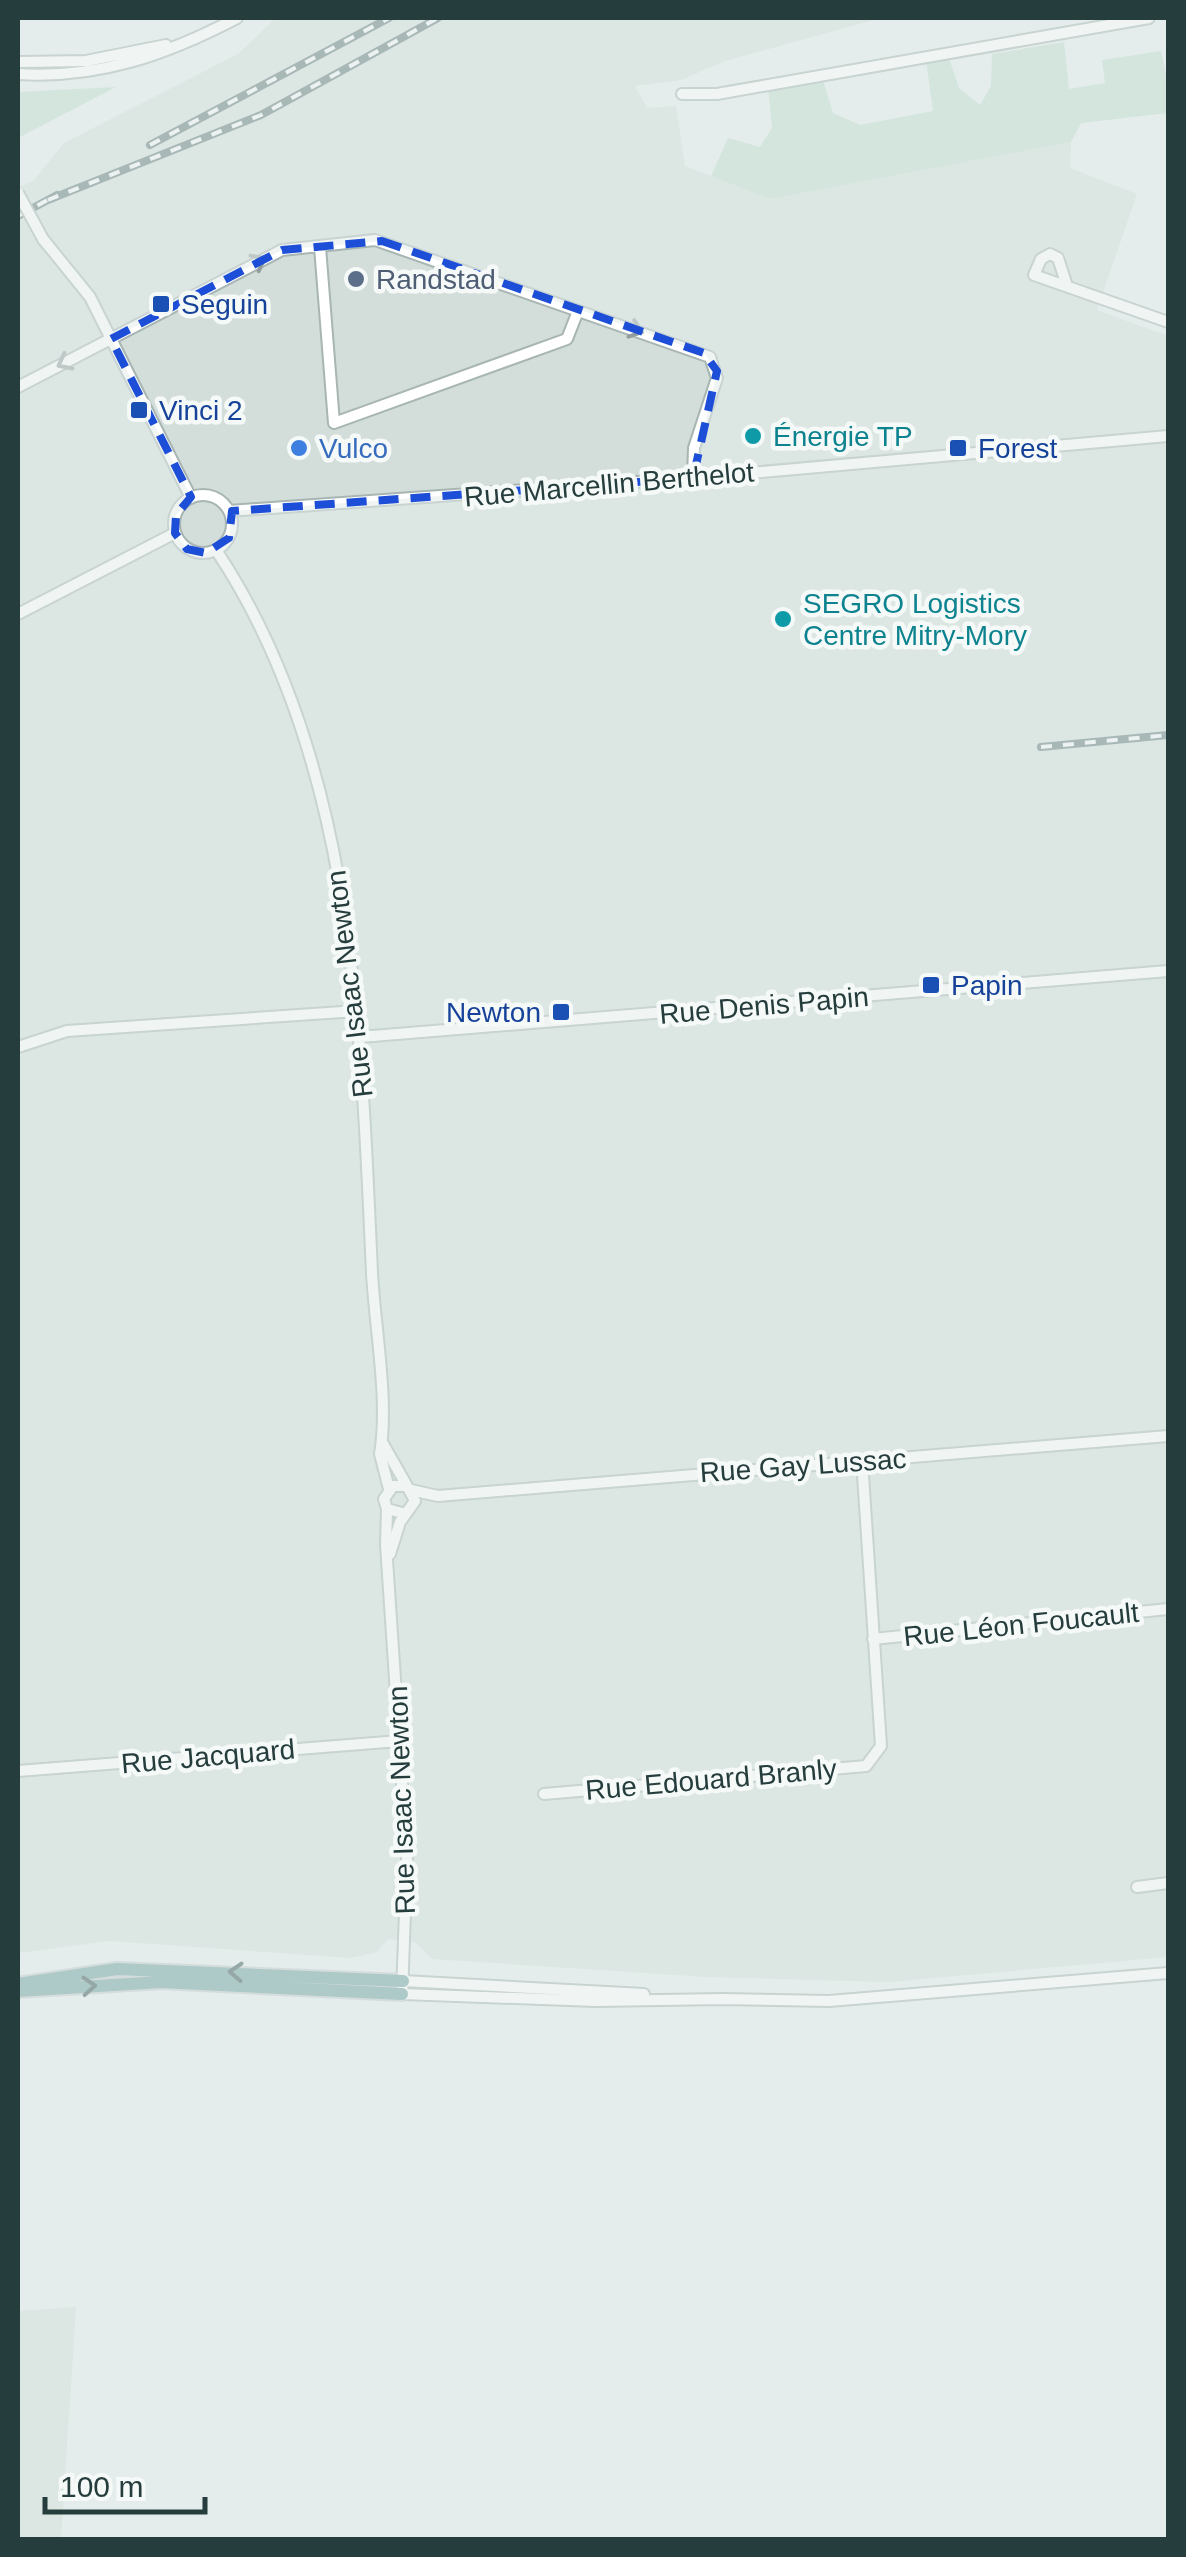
<svg xmlns="http://www.w3.org/2000/svg" width="1186" height="2557" font-family="Helvetica,sans-serif">
	<style>
		.built { fill: #d3ddda }
		.green { fill: #bfdccd }
		.lines { fill: none; stroke-linecap: round; stroke-linejoin: round }
		.minor-casing { stroke: #a7b5b3; stroke-width: 14 }
		.major-casing { stroke: #c2c9c8; stroke-width: 16 }
		.minor { stroke: #fff; stroke-width: 10 }
		.major { stroke: #6c9f9d; stroke-width: 12 }
		.rail-casing { stroke: #607977; stroke-width: 8 }
		.rail { stroke: #f5f9f8; stroke-width: 4; stroke-dasharray: 11; stroke-linecap: butt }
		.minor-bridge-casing { stroke: #a7b5b3; stroke-width: 14; stroke-linecap: butt }
		.minor-bridge { stroke: #fff; stroke-width: 10 }
		.oneway { stroke: #929e9e }
		.oneway2 { stroke: #375654 }
		.marked { fill: none; stroke: #1d4ed8; stroke-width: 8; stroke-dasharray: 20 12; stroke-linejoin: round }
		.service-dot { fill: #5c6f8a; stroke: #f5f9f8; stroke-width: 4 }
		.transit-dot { fill: #1a4fb4; stroke: #f5f9f8; stroke-width: 4 }
		.culture-dot { fill: #0f9aa8; stroke: #f5f9f8; stroke-width: 4 }
		.shop-dot { fill: #3f7fe0; stroke: #f5f9f8; stroke-width: 4 }
		.labels { text-anchor: middle; stroke-width: 9; stroke-linejoin: round; paint-order: stroke }
		.service-label { font-size: 28px; fill: #4e5e75; stroke: #f5f9f8; text-anchor: start }
		.transit-label { font-size: 28px; fill: #164399; stroke: #f5f9f8; text-anchor: start }
		.culture-label { font-size: 28px; fill: #0d838f; stroke: #f5f9f8; text-anchor: start }
		.shop-label { font-size: 28px; fill: #366cbe; stroke: #f5f9f8; text-anchor: start }
		.street-label { font-size: 28px; fill: #253d3c; stroke: #f5f9f8 }
	</style>
	<rect width="100%" height="100%" fill="#e4edeb"/>
	<!-- built -->
	<path class="built" d="M276,18H881L725,61L681,80L635,86L647,108L676,106L685,166L770,199L1071,142L1070,168L1137,194L1097,310L1168,336V1957L889,1982L706,1977L432,1959L415,1942L388,1939L377,1952L351,1958L110,1941L18,1953V188L34,180L64,143L238,54Z
		M76,2307L61,2539H18V2311Z"/>
	<!-- green -->
	<path class="green" d="M1064,42L1069,89L1105,83L1102,60L1161,51L1168,84V113L1081,123L1071,142L770,199L711,176L728,138L760,147L772,128L768,87L822,77L833,113L860,125L933,111L926,60L948,55L959,88L980,105L991,86L992,54Z
		M116,87L18,138V92Z"/>
	<g class="lines">
		<defs>
			<path id="minor" d="M18,62L86,61L166,45
				M18,74C98,79 166,55 237,18
				M682,94H717L1149,18
				M43,239L90,297L191,498
				M320,247L334,423L567,339L578,311
				M1067,286L1058,258L1050,254L1041,259L1034,275L1168,322
				M18,387L282,250L375,240L710,357L717,378L694,448L693,478
				M174 524a29 29 0 1 1 58 0a29 29 0 1 1-58 0Z
				M229,511L693,478L1168,436
				M216,550C355,758 361,1032 372,1273C375,1329 389,1400 380,1454L389,1489
				M18,614L175,533
				M360,1037L1168,971
				M18,1047L67,1031L357,1011
				M382,1442L407,1486
				M411,1490L438,1496L1168,1436
				M387,1509L386,1545L407,1858L402,1994L596,2001L723,1999
				M390,1554L400,1522L415,1501L407,1486H393L384,1499L387,1509L406,1514
				M873,1639L1168,1609
				M18,1771L399,1741
				M544,1794L866,1766L881,1746L862,1460
				M1137,1887L1168,1883
				M403,1981L644,1994
				M721,1999L829,2001L1168,1973"/>
			<path id="major" d="M18,1984L117,1969L403,1981
				M18,1991L161,1982L402,1994"/>
		</defs>
		<!-- minor casing -->
		<use href="#minor" class="minor-casing"/>
		<!-- major casing -->
		<use href="#major" class="major-casing"/>
		<!-- minor -->
		<use href="#minor" class="minor"/>
		<!-- major -->
		<use href="#major" class="major"/>
		<defs>
			<path id="rail" d="M150,145L389,18
				M48,200L261,115L438,18
				M18,216L57,195
				M1041,747L1168,735"/>
		</defs>
		<!-- rail casing -->
		<use href="#rail" class="rail-casing"/>
		<!-- rail -->
		<use href="#rail" class="rail"/>
		<defs>
			<path id="minor-bridge" d="M18,193L43,239"/>
		</defs>
		<!-- minor-bridge casing -->
		<use href="#minor-bridge" class="minor-bridge-casing"/>
		<!-- minor-bridge -->
		<use href="#minor-bridge" class="minor-bridge"/>
	</g>
	<!-- one-way arrows -->
	<defs><path id="oneway-chevron" d="M-2-3.5L2.5 0L-2 3.5" fill="none" stroke-width="1.6" stroke-linecap="round" stroke-linejoin="round" transform="scale(2.5)"/></defs>
	<g class="oneway">
		<use href="#oneway-chevron" transform="translate(259 261) rotate(-28)"/>
		<use href="#oneway-chevron" transform="translate(636 330) rotate(19)"/>
		<use href="#oneway-chevron" transform="translate(64 363) rotate(153)"/>
	</g>
	<g class="oneway2">
		<use href="#oneway-chevron" transform="translate(236 1972) rotate(-177)"/>
		<use href="#oneway-chevron" transform="translate(89 1986) rotate(-4)"/>
	</g>
	<!-- marked area -->
	<path d="M0 0H1186V2557H0ZM382,241L704,353L717,371L693,478L232,511L229,538L206,553L187,549L175,533L176,515L191,497L111,339L282,250Z" fill="#e4edeb" fill-opacity=".55" fill-rule="evenodd"/>
	<path class="marked" d="M382,241L704,353L717,371L693,478L232,511L229,538L206,553L187,549L175,533L176,515L191,497L111,339L282,250Z"/>
	<!-- markers -->
	<circle class="service-dot" cx="356" cy="279" r="10"/>
	<g class="transit-dot">
		<rect x="151" y="294" width="20" height="20" rx="5"/>
		<rect x="129" y="400" width="20" height="20" rx="5"/>
		<rect x="948" y="438" width="20" height="20" rx="5"/>
		<rect x="921" y="975" width="20" height="20" rx="5"/>
		<rect x="551" y="1002" width="20" height="20" rx="5"/>
	</g>
	<g class="culture-dot">
		<circle cx="753" cy="436" r="10"/>
		<circle cx="783" cy="619" r="10"/>
	</g>
	<circle class="shop-dot" cx="299" cy="448" r="10"/>
	<g class="labels">
		<!-- service labels -->
		<g class="service-label">
			<text x="376" y="289">Randstad</text>
		</g>
		<!-- transit labels -->
		<g class="transit-label">
			<text x="181" y="314">Seguin</text>
			<text x="159" y="420">Vinci 2</text>
			<text x="978" y="458">Forest</text>
			<text x="951" y="995">Papin</text>
			<text x="541" y="1022" text-anchor="end">Newton</text>
		</g>
		<!-- culture labels -->
		<g class="culture-label">
			<text x="773" y="446">Énergie TP</text>
			<text x="803" y="613">SEGRO Logistics<tspan x="803" dy="32">Centre Mitry-Mory</tspan></text>
		</g>
		<!-- shop labels -->
		<g class="shop-label">
			<text x="319" y="458">Vulco</text>
		</g>
		<!-- street labels -->
		<g class="street-label">
			<text transform="translate(609 484) rotate(-5)" y="10">Rue Marcellin Berthelot</text>
			<text transform="translate(349 984) rotate(-97)" y="10">Rue Isaac Newton</text>
			<text transform="translate(764 1005) rotate(-5)" y="10">Rue Denis Papin</text>
			<text transform="translate(803 1465) rotate(-4)" y="10">Rue Gay Lussac</text>
			<text transform="translate(1021 1624) rotate(-6)" y="10">Rue Léon Foucault</text>
			<text transform="translate(208 1756) rotate(-5)" y="10">Rue Jacquard</text>
			<text transform="translate(711 1779) rotate(-5)" y="10">Rue Edouard Branly</text>
			<text transform="translate(401 1800) rotate(-92)" y="10">Rue Isaac Newton</text>
		</g>
	</g>
	<!-- border -->
	<rect width="1186" height="2557" fill="none" stroke="#253d3c" stroke-width="40"/>
	<!-- scale -->
	<path d="M45 2497v15h160v-15" fill="none" stroke="#253d3c" stroke-width="5"/>
	<text x="60" y="2497" font-size="30" fill="#253d3c" stroke="#f5f9f8" stroke-width="8" paint-order="stroke">100 m</text>
</svg>
